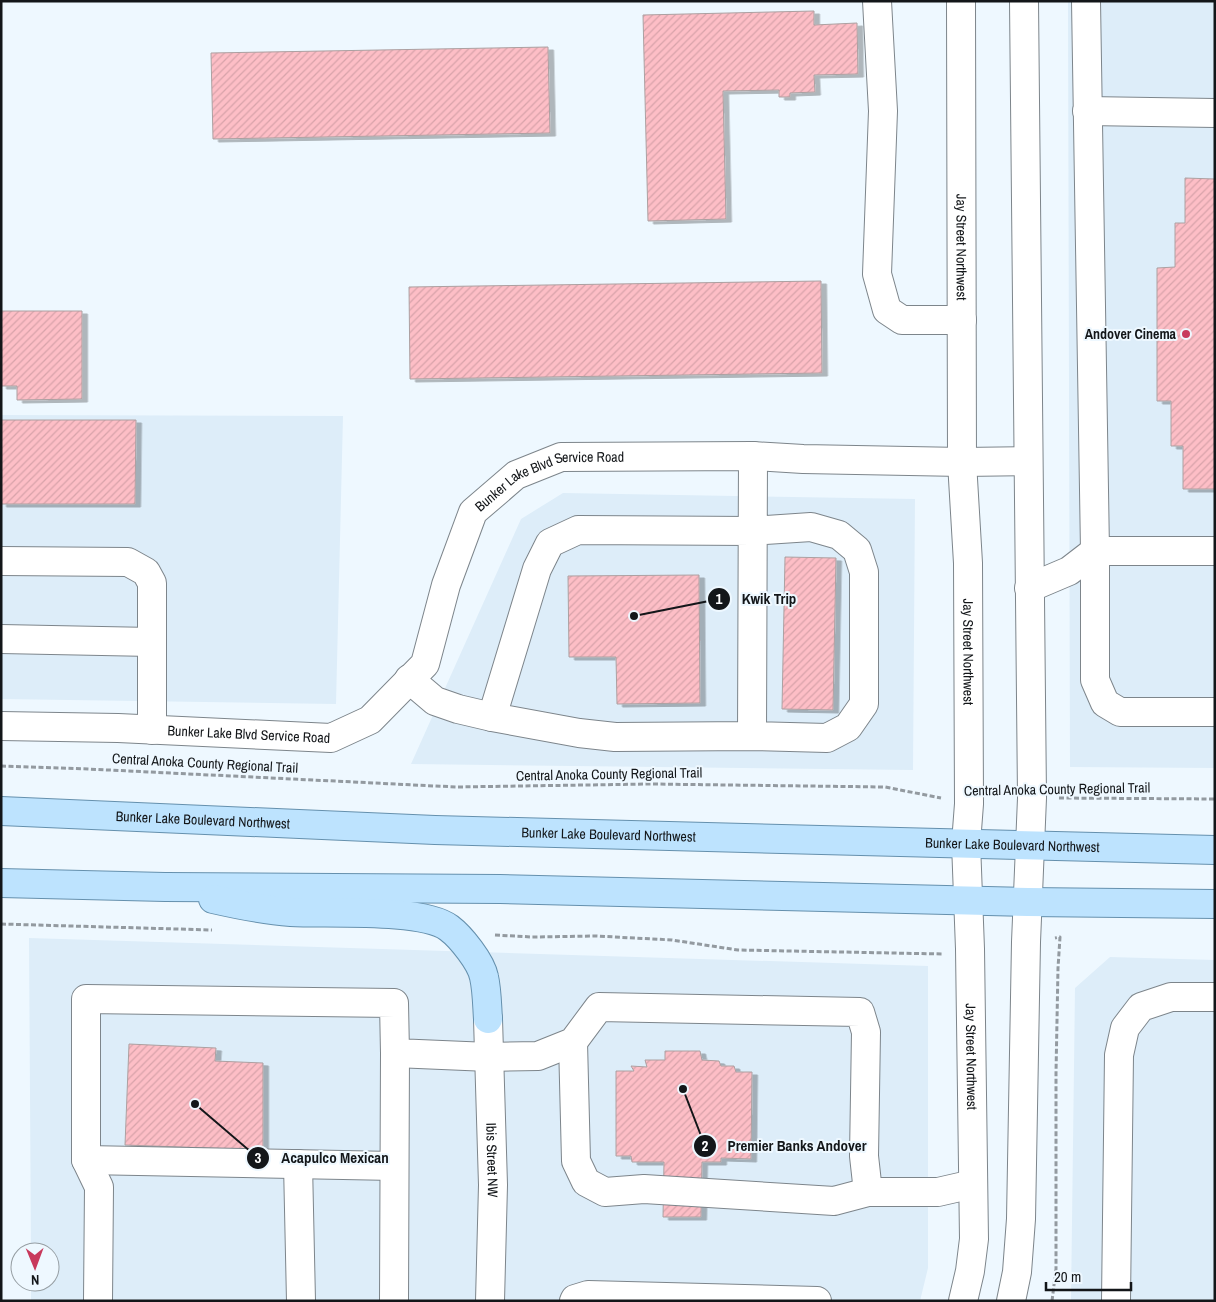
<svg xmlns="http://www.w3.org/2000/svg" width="1216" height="1302" font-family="'Archivo Narrow',sans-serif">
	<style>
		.built { fill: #ddedf9 }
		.building { fill: url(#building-hatch); stroke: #aca0a1; filter: url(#shadow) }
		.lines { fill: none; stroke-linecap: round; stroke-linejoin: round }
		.minor-casing { stroke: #7d858b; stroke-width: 30 }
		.major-casing { stroke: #6590ad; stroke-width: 30 }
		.path { stroke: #939aa0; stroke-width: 3; stroke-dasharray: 5 2.5; stroke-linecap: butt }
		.minor { stroke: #fff; stroke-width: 28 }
		.major { stroke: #bde3fe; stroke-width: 28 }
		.poi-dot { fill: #c8395c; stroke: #eef8ff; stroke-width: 2 }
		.labels { text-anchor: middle; stroke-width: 4; stroke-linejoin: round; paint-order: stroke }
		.street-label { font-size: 14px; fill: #131619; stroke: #eef8ff }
		.poi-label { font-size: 14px; font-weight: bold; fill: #131619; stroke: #eef8ff; text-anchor: end }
		.leader { fill: none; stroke: #131619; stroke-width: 2 }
		.callout-dot { fill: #131619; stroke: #eef8ff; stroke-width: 2 }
		.mark-label { font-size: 15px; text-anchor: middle; font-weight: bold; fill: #fff }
		.callout-label { font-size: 15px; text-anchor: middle; font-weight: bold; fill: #131619; stroke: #eef8ff; stroke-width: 4; stroke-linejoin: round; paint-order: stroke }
	</style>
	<defs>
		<pattern id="building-hatch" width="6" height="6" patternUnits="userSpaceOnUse" patternTransform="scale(1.25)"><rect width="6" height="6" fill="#fdbec6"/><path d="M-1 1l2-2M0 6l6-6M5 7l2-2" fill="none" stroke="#d8a3aa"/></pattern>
		<filter id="shadow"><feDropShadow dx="5.5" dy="3" stdDeviation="0" flood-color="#0004"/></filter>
	</defs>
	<rect width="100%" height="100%" fill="#eef8ff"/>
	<!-- built -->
	<path class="built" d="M1068,1H1215V768L1070,767Z
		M1,415L343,416L336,704L1,699Z
		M563,493L915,499L913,770L411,764L521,519Z
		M29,938L928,966V1268L920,1301H31V1282H50V1252H31Z
		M1110,957L1215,960V1301H1071L1075,988Z"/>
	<!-- building -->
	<path class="building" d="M814,11V25L857,23L858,74L814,75L815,92L790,93V97H779V90L723,91L726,219L648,221L643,15Z
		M548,47L550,133L213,139L211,53Z
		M1185,178L1215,179V489H1183V446H1171V401H1157V268L1175,267V223H1185Z
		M821,281L822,373L410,379L409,287Z
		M1,311H82V399L17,400V386H1Z
		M1,420H136L135,504H1Z
		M785,557L836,558L833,710L782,709Z
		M699,575L700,703L617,704L616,657H569L568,576Z
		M129,1044L216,1048L215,1061L263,1063V1150L125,1145Z
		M665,1051H700L702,1060L719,1061L721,1066H734L736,1072H752L751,1159L721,1158V1162H702L701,1217H663L664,1162H632L631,1156H616V1071H634L631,1066L647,1067L645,1060H665Z"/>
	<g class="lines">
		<defs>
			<g id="minor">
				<path d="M877,1L883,111L877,274L887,310L902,320H962"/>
				<path id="s1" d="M961,1L962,462L968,563L969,804L966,843L970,949L974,1239L970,1271L963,1301"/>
				<path d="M1086,1L1095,551V680L1105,703L1120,712H1215"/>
				<path d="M1087,111L1215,113"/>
				<path d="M1,561L128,562L146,572L152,583V730"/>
				<path d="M1029,588L1069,571L1095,551H1215"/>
				<path d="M1,639L152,642"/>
				<path d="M409,679L435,701L458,709L492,717"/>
				<path id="s2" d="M1,726L118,728L331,738L370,720L425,664L446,585L473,512L516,475L561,457L753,456L803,459L962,462L1028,461"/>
				<path d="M752,736L615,737L579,733L492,717L537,569L550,543L578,530L752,531L811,527L839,535L857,550L864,572V704L848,727L827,738L752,736L753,456"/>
				<path id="s3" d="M488,1019L493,1185L490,1301"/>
				<path d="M573,1042L576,1161L586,1182L605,1192L644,1189L834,1201L868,1192"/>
				<path d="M86,1160L394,1166"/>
				<path d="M298,1164L301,1301"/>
				<path d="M98,1301L99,1187L86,1160V999L394,1003L395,1053L489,1057L538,1056L573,1042L599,1007L860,1012L866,1032L864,1156L868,1192H938L973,1184"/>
				<path d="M394,1301L395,1053"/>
				<path d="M574,1301L575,1299L588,1295L817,1301"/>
				<path d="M1011,1301L1017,1272L1021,1219L1026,942L1032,798L1024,1"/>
				<path d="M1116,1301L1119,1055L1125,1028L1141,1007L1171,997H1215"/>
			</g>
			<g id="major">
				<path id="s4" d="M1,811L435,830L1215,850"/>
				<path d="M1,883L165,887L500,889L1028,902L1215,904"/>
				<path d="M213,899C239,905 265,910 291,912C327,914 423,908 449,928C461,937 481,962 484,977C487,990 487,1005 488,1019"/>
			</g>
		</defs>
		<!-- minor casing -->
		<use href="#minor" class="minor-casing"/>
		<!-- major casing -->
		<use href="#major" class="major-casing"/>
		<!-- path -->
		<path class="path" d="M1,766L88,769L456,787L651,784L885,787L941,798
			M1059,798L1215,799
			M1,924L212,930
			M495,935L532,937L596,936L672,940L738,950L943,954
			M1052,1301L1056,1269V1073L1058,968L1060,937L1055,938"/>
		<!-- minor -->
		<use href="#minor" class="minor"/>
		<!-- major -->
		<use href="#major" class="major"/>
	</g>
	<!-- markers -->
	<circle class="poi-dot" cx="1186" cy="334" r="5"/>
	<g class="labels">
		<!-- street labels -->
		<g class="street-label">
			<text dy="5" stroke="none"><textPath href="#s1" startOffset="246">Jay Street Northwest</textPath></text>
			<text dy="5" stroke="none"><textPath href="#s2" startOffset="698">Bunker Lake Blvd Service Road</textPath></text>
			<text dy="5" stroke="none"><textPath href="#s1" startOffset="651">Jay Street Northwest</textPath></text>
			<text dy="5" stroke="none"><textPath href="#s2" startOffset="248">Bunker Lake Blvd Service Road</textPath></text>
			<text transform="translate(205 763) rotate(3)" y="5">Central Anoka County Regional Trail</text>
			<text transform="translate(609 774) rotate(-1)" y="5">Central Anoka County Regional Trail</text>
			<text transform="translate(1057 789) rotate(-1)" y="5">Central Anoka County Regional Trail</text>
			<text dy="5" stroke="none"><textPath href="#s4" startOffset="202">Bunker Lake Boulevard Northwest</textPath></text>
			<text dy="5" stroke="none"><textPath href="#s4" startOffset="608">Bunker Lake Boulevard Northwest</textPath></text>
			<text dy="5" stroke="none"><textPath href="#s4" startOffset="1012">Bunker Lake Boulevard Northwest</textPath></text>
			<text dy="5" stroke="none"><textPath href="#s1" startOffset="1056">Jay Street Northwest</textPath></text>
			<text dy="5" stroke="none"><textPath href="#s3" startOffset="141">Ibis Street NW</textPath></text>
		</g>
		<!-- poi labels -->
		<g class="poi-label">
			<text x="1176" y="339">Andover Cinema</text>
		</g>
	</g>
	<!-- callouts -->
	<path class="leader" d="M634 616L719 599M683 1089L705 1146M195 1104L258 1158"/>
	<g class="callout-dot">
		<circle cx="634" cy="616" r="5"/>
		<circle cx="683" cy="1089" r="5"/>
		<circle cx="195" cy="1104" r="5"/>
		<circle cx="719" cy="599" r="12"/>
		<circle cx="705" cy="1146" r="12"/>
		<circle cx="258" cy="1158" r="12"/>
	</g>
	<g class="mark-label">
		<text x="719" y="604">1</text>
		<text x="705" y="1151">2</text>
		<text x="258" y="1163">3</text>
	</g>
	<g class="callout-label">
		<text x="769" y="604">Kwik Trip</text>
		<text x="797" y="1151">Premier Banks Andover</text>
		<text x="335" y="1163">Acapulco Mexican</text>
	</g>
	<!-- border -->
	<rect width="1216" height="1302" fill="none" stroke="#131619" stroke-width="5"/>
	<!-- north arrow -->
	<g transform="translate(35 1267) rotate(179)"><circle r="24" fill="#eef8ff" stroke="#969ea3"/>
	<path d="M0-4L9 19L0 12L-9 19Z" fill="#c8395c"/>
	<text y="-8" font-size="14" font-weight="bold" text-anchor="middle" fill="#131619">N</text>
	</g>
	<!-- scale -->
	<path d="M1046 1282v8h85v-8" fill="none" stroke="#131619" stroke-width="2.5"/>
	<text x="1054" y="1282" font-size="15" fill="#131619" stroke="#eef8ff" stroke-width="4" paint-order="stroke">20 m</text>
</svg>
